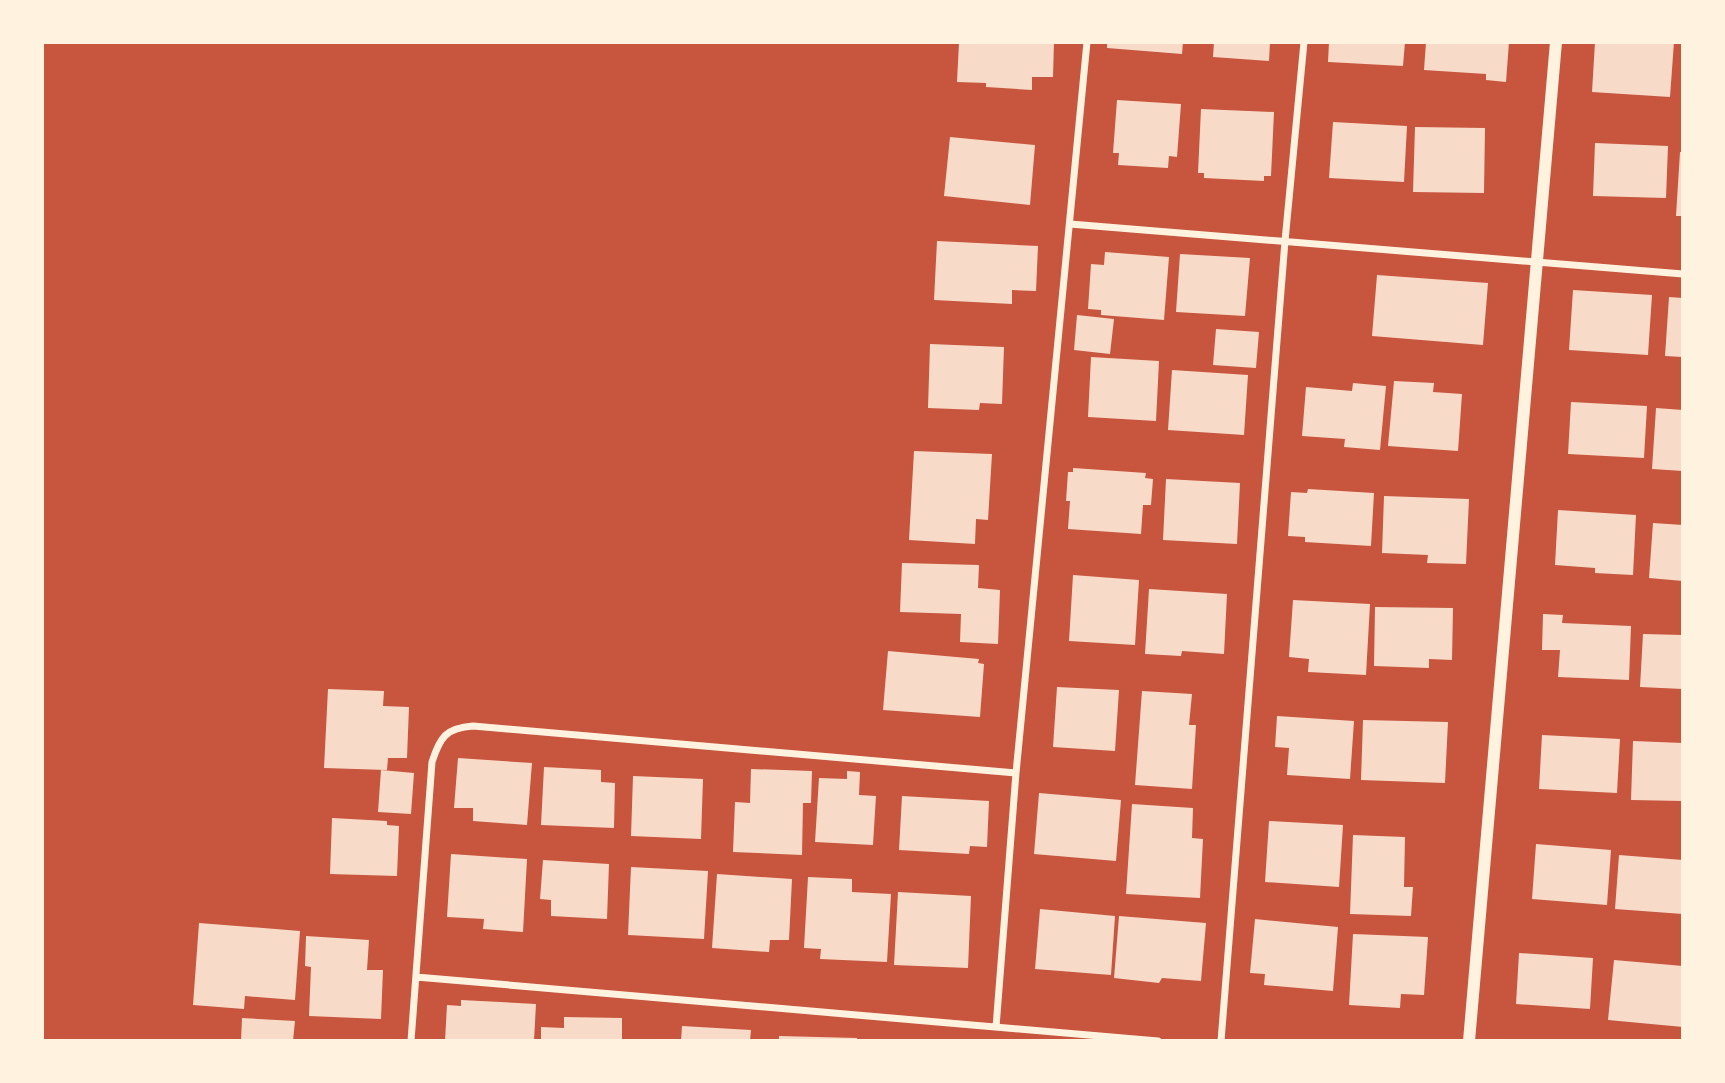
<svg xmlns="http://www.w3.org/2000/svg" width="1725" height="1083" font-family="'IBM Plex Sans',sans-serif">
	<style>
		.building { fill: #f7dbc8 }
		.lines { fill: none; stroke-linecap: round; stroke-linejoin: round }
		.minor { stroke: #fff3e0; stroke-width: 7 }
		.tertiary { stroke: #fff3e0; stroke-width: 12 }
	</style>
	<rect width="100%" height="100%" fill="#c8553d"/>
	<!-- building -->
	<path class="building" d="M959,42H1054L1053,77H1032V90L986,87V83L957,82Z
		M1107,42H1183L1182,54L1107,48Z
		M1214,42H1270L1269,61L1213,57Z
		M1329,42H1405L1403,66L1328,62Z
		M1426,42H1509L1506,82L1486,80V74L1424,70Z
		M1595,42H1674L1670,97L1592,92Z
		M1117,100L1181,104L1177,157L1169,156L1168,168L1118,165L1119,153H1113Z
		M1201,109L1274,112L1271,176H1264V181L1204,178V173H1198Z
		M1333,122L1407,126L1404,182L1329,178Z
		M1415,127L1485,128L1484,193L1413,192Z
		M950,137L1035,145L1030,205L944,196Z
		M1595,143L1668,146L1666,198L1593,196Z
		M1680,152H1683V216H1676Z
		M937,241L1038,246L1036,291L1012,290V304L934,300Z
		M1105,252L1169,257L1164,320L1101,315V310L1088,309L1091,264L1104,265Z
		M1180,254L1250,258L1245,316L1176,312Z
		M1377,275L1488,283L1483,345L1372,336Z
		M1573,290L1652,295L1648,355L1569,350Z
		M1669,297L1683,298V357L1665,356Z
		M1077,315L1114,319L1110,354L1074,350Z
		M1216,329L1259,332L1256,368L1213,365Z
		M930,344L1004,347L1002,404L980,403L979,410L928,408Z
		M1091,357L1159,361L1156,421L1088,417Z
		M1172,370L1248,375L1244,435L1168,430Z
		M1394,381L1434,383L1433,392L1462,394L1458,451L1388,446Z
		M1353,383L1386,386L1380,450L1344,447L1345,439L1302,436L1306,387L1352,391Z
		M1571,402L1647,406L1644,458L1568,454Z
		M1656,408L1683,410V471L1652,469Z
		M914,451L992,454L988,520L976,519L975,544L909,540Z
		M1073,468L1146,473L1145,478L1153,479L1151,505H1143L1141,534L1068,529L1070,501H1066L1068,472H1073Z
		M1166,479L1240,483L1237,544L1163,540Z
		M1308,489L1374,493L1371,546L1305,542V537L1288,536L1291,492L1307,493Z
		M1384,496L1469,499L1466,564L1427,563L1428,555L1382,553Z
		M1558,510L1636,515L1633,575L1595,573V568L1555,565Z
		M1653,523L1683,525V581L1649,578Z
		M902,563L979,565L978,588L1000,590L998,644L960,642L961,614L900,612Z
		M1073,575L1139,580L1135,645L1069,641Z
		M1149,589L1227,594L1224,654L1182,651L1181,656L1145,654Z
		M1293,600L1370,604L1366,675L1308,672L1309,659L1289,657Z
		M1375,607L1453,608L1452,660L1429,659V668L1374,666Z
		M1543,614L1563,615L1562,623L1631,626L1629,680L1558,677L1560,650H1542Z
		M1643,634L1683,635V689L1640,687Z
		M888,651L979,659L978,663L984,664L980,717L883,710Z
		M1057,687L1119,690L1115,751L1053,747Z
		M328,689L384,691L383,706L409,707L407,758H388L387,770L324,768Z
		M1142,691L1192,694L1189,725H1196L1192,789L1135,785Z
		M1277,716L1354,721L1350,779L1287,775L1289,748L1275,747Z
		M1363,720L1448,722L1445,783L1361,780Z
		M1542,735L1620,739L1617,793L1539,789Z
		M1633,741L1683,743V801L1631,800Z
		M458,758L532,763L527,825L473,821V808H454Z
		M544,767L601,770V782L615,783L614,828L541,825Z
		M751,769L812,771L811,803H803L802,855L733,852L735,802L750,803Z
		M381,770L414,773L411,814L378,812Z
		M847,771L860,772L859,795L876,796L873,845L815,842L819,778L847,779Z
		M633,776L703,779L701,839L631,836Z
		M1039,793L1121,800L1116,861L1034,854Z
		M902,796L989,801L987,847L970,846L969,854L899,850Z
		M1132,804L1193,808L1192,838L1203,839L1200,898L1126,894Z
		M332,818L387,821V825L399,826L397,876L330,874Z
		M1269,821L1343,825L1339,887L1265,882Z
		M1353,835L1405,837L1404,887H1413L1411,916L1350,914Z
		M1536,844L1611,850L1607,905L1532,899Z
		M451,854L527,859L523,932L483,929L484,919L447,917Z
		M1619,855L1683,860V914L1615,909Z
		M543,860L609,864L607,919L551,916V900L540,899Z
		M631,867L708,871L704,939L628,935Z
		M717,874L792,879L789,940H770L769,952L712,948Z
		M808,877L852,879V892L891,894L887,962L820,959L821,949L804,948Z
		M898,892L971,896L968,968L894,965Z
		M1040,909L1115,916L1111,975L1035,969Z
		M1119,916L1206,923L1201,981L1162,978L1159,983L1114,978Z
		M1255,919L1338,927L1333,991L1264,985L1265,974L1250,973Z
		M199,923L300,931L295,1000L245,996L244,1009L193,1005Z
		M1353,934L1428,937L1424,995L1401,994L1400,1008L1349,1005Z
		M306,936L369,940L367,970H383L381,1019L309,1016L311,967L305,966Z
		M1519,953L1593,958L1590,1009L1516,1004Z
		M1614,960L1683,966V1027L1608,1020Z
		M461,1000L536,1004L534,1041H445L447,1005L461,1006Z
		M564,1017L622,1018V1041H541V1027L564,1028Z
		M242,1018L295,1021L293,1041H241Z
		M682,1026L751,1030L750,1041H681Z
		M779,1036L857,1038V1041H779Z"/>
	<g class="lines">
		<!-- minor -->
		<path class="minor" d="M1070,224L1683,274
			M416,977L1158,1041
			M996,1027L1016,773L1087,42
			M411,1041L432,762C440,737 446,728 473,726L1016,773
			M1221,1041L1285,241L1304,42"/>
		<!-- tertiary -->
		<path class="tertiary" d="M1469,1041L1556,42"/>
	</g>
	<!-- border -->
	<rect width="1725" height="1083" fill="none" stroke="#fff3e0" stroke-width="88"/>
</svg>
